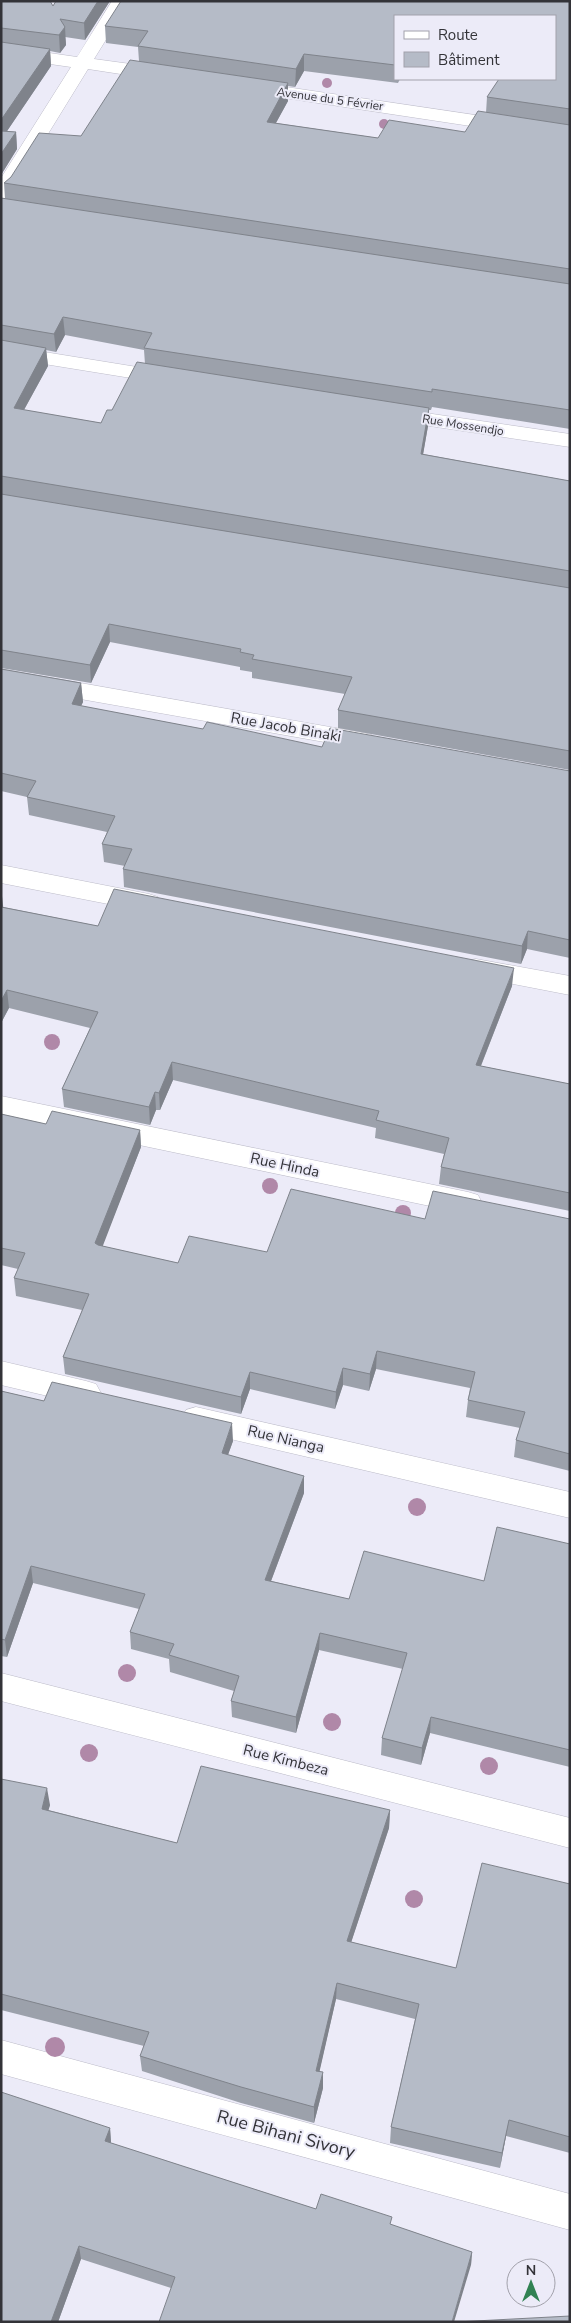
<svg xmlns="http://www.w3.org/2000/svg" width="571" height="2323" font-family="'Nunito Sans',sans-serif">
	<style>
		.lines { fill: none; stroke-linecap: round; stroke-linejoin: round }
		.minor-casing { stroke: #bdbcc9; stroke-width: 1 }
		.minor { fill: #fff; fill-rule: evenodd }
		.tree { fill: #b088a8 }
		.wall { fill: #9ca1ab; fill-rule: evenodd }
		.shaded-wall { fill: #7f838b }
		.building { fill: #b5bbc7; stroke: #7f838b }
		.labels { text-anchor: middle; stroke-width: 4; stroke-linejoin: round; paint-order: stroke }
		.far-street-label { font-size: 12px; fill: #333338; stroke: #ecebf8 }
		.street-label { font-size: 15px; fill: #333338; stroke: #ecebf8 }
		.near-street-label { font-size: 18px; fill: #333338; stroke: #ecebf8 }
	</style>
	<rect width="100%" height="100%" fill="#ecebf8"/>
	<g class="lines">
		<defs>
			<path id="minor" d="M112,1H130L94,59L160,68L167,70L169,74L167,78L160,80L88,69L11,194L8,198L1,200V178L71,67L1,57V46L77,57Z
				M252,82L570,129V141L245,92L243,88L245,84Z
				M1,345L168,372L175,374L179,378L175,382L168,384L1,357Z
				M391,408L570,434V447L383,419L380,414L383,409Z
				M1,669L364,733L372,735L376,741L372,747L364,749L1,685Z
				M1,865L149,894L158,897L162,903L158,909L149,912L1,883Z
				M476,959L570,976V995L467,975L463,968L467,961Z
				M1,1096L468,1192L478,1195L482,1203L478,1211L468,1214L1,1116Z
				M1,1361L86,1381L96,1384L101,1393L96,1402L86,1405L1,1385Z
				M196,1407L570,1492V1518L196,1431L186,1428L181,1419L186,1410Z
				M1,1673L570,1818V1848L1,1701Z
				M1,2040L570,2194V2230L1,2074Z"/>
		</defs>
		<!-- minor casing -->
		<use href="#minor" class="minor-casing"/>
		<!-- minor -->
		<use href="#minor" class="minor"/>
	</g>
	<!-- trees -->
	<g class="tree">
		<circle cx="327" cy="83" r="5"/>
		<circle cx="384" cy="124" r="5"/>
		<circle cx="52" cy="1042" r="8"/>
		<circle cx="270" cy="1186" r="8"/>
		<circle cx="403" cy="1213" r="8"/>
		<circle cx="417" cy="1507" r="9"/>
		<circle cx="127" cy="1673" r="9"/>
		<circle cx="332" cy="1722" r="9"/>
		<circle cx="89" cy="1753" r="9"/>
		<circle cx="489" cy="1766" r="9"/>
		<circle cx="414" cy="1899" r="9"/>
		<circle cx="55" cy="2047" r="10"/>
	</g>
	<!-- wall -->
	<path class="wall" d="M1,1L53,6L110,1L85,40L65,37L66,45L60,53L50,51L51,66L7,131L16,132L17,149L1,175Z
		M570,1V429L432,407L431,410H429L428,426L423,454L570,481V770L338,728V710L345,694L252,678V672L240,670V667L110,642L91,683L1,668V198L5,199L4,183L81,136L139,61L138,47L106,43L105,26ZM395,16H555L487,97L486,113L465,132L378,138L276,123L288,101V86L295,87L304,71L398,83L400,79H395ZM65,335L144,350L145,364L112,410L101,423L24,410L48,366L46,350L56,352Z
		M1,669L81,683L83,702L81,706L203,729L322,747L570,771V958L527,949L521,964L124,887L123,869L125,866L104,862L102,844L107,832L29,815L27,797L1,791Z
		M3,907L98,926L512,986L481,1066L570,1084V1211L439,1184L441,1167L444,1154L375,1138L376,1128L173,1080L160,1110H156L150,1125L64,1107L62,1089L90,1028L9,1008L1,1023Z
		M1,1114L46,1124L140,1130L141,1147L102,1246L178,1263L267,1252L425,1219H570V1471L514,1457L516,1440L520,1428L466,1417L468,1400L470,1388L376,1369L369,1391L343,1385L335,1409L250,1389L241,1414L65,1374L63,1357L82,1310L16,1296L14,1278L18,1269L1,1265Z
		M1,1391L44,1401L233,1441L228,1455L304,1476V1493L271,1581L349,1599L484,1581L570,1544V1767L430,1733L421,1765L381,1755L382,1738L403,1669L319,1650L296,1733L232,1717L231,1701L234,1691L170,1672L169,1659L131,1649L130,1632L139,1609L33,1583L7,1657L1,1656Z
		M1,1779L50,1805L48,1810L177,1843L390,1810L389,1828L351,1942L456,1968L570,1884V2153L506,2136L500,2168L390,2143L391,2127L415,2019L336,1999L319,2072L323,2088L314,2123L241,2103L142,2071L140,2056L144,2046L1,2010Z
		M110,2128L111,2143L316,2209L392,2225L472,2252L471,2265L171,2288L81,2259L58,2322H1Z"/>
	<!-- shaded-wall -->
	<path class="shaded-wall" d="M98,1H110L85,40L84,23Z
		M65,27L66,45L60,53L59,35Z
		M50,49L51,66L1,140V120Z
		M304,54V71L295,87L296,69Z
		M288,83V101L267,139V122Z
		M16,132L17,149L1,175V154Z
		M63,317L65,335L56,352L54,334Z
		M46,348L48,366L15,426L14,408Z
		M429,408L428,426L420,472L421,454Z
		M109,624L110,642L91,683L90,665Z
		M81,683L83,702L73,722L72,704Z
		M2,896L4,914L1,920V897Z
		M528,931L527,949L521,964L522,946Z
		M514,968L512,986L474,1083L476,1065Z
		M7,990L9,1008L1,1023V1001Z
		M172,1062L173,1080L160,1110L159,1093Z
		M155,1092L156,1110L150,1125L149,1107Z
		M140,1130L141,1147L97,1261L95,1243Z
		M377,1351L376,1369L369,1391L370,1374Z
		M343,1368V1385L335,1409L336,1392Z
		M250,1372V1389L241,1414V1397Z
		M232,1423L233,1441L222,1471V1453Z
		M304,1476V1493L265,1597V1580Z
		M31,1566L33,1583L7,1657L5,1640Z
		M320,1633L319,1650L296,1733V1717Z
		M431,1717L430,1733L421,1765L422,1748Z
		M47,1788L50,1805L44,1826L42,1809Z
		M390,1810L389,1828L346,1958L347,1941Z
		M337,1983L336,1999L316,2087V2071Z
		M323,2072V2088L314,2123V2107Z
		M509,2120L500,2168L502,2153Z
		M110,2128L111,2142L107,2155L105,2141Z
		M79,2246L81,2259L58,2322H51Z
		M472,2252L471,2265L454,2322H452Z"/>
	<!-- building -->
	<path class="building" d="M1,1H50L53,6L56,1H98L84,23L60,19L65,27L59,35L1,28Z
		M121,1H570V109L487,97L499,79H555V16H395V65L304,54L296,69L138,46L148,31L105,26Z
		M1,42L50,49L1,120Z
		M130,60L288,83L267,122L378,138L389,120L465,132L478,111L570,125V269L4,183L11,177L39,133L81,136Z
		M1,131L16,132L1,154Z
		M1,198L570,284V410L432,389V392L144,348L152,333L63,317L54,334L1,325Z
		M1,340L46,348L14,408L101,423L107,410H112L137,362L429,408L421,454L570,481V571L1,476Z
		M1,494L570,588V751L338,710L352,677L252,659L254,655L240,652L241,649L109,624L90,665L1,650Z
		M1,669L81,683L72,704L203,729L207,722L322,747L330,728L570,771V940L528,931L522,946L123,869L132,849L102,844L115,816L27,797L36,781L1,773Z
		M114,889L514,968L476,1065L570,1084V1193L441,1167L449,1138L376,1120L379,1111L172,1062L159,1093L155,1092L149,1107L62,1089L98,1012L7,990L1,1001V907L98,926Z
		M52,1111L140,1130L95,1243L98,1245L178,1263L189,1236L267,1252L291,1189L425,1219L433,1191L570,1219V1454L516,1440L525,1412L468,1400L475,1372L377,1351L370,1374L343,1368L336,1392L250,1372L241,1397L63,1357L89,1294L14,1278L25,1253L1,1248V1114L46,1124Z
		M52,1382L232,1423L222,1453L304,1476L265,1580L349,1599L364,1551L484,1581L497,1527L570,1544V1750L431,1717L422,1748L382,1738L407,1653L320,1633L296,1717L231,1701L239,1676L169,1655L174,1644L130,1632L145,1594L31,1566L5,1640L1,1639V1391L44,1401Z
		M201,1766L390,1810L347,1941L456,1968L482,1863L570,1884V2137L509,2120L502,2153L391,2127L419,2004L337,1983L316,2071L323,2072L314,2107L241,2087L140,2056L149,2032L1,1994V1779L47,1788L42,1809L177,1843Z
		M1,2092L110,2128L105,2141L316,2209L321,2194L392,2217L390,2224L472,2252L452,2322H159L175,2277L79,2246L51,2322H1Z
		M570,2316V2322H456Z"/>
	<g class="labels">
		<!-- far-street labels -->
		<g class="far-street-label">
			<text transform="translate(330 99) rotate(8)" y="4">Avenue du 5 Février</text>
			<text transform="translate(463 425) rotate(9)" y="4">Rue Mossendjo</text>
		</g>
		<!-- street labels -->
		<g class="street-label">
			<text transform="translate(286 727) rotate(10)" y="5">Rue Jacob Binaki</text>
			<text transform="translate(285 1165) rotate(12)" y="5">Rue Hinda</text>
			<text transform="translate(286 1439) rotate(13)" y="5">Rue Nianga</text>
			<text transform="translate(286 1760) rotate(14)" y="5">Rue Kimbeza</text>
		</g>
		<!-- near-street labels -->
		<g class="near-street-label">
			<text transform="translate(286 2134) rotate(15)" y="6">Rue Bihani Sivory</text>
		</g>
	</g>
	<!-- border -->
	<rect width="571" height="2323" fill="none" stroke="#333338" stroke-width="5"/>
	<!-- legend -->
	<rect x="394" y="15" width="162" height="65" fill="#ecebf8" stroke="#a2a1ab"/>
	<rect x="404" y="31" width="25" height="8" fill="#ffffff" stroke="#a2a1ab"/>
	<text x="438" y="40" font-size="15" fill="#333338">Route</text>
	<rect x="404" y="52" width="25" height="15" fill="#b5bbc7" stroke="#a2a1ab"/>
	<text x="438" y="65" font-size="15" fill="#333338">Bâtiment</text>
	<!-- north arrow -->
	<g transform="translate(531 2283)"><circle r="24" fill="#ecebf8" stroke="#a2a1ab"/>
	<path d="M0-4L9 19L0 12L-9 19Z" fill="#318253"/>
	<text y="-8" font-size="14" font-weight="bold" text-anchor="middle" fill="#333338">N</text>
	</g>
</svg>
